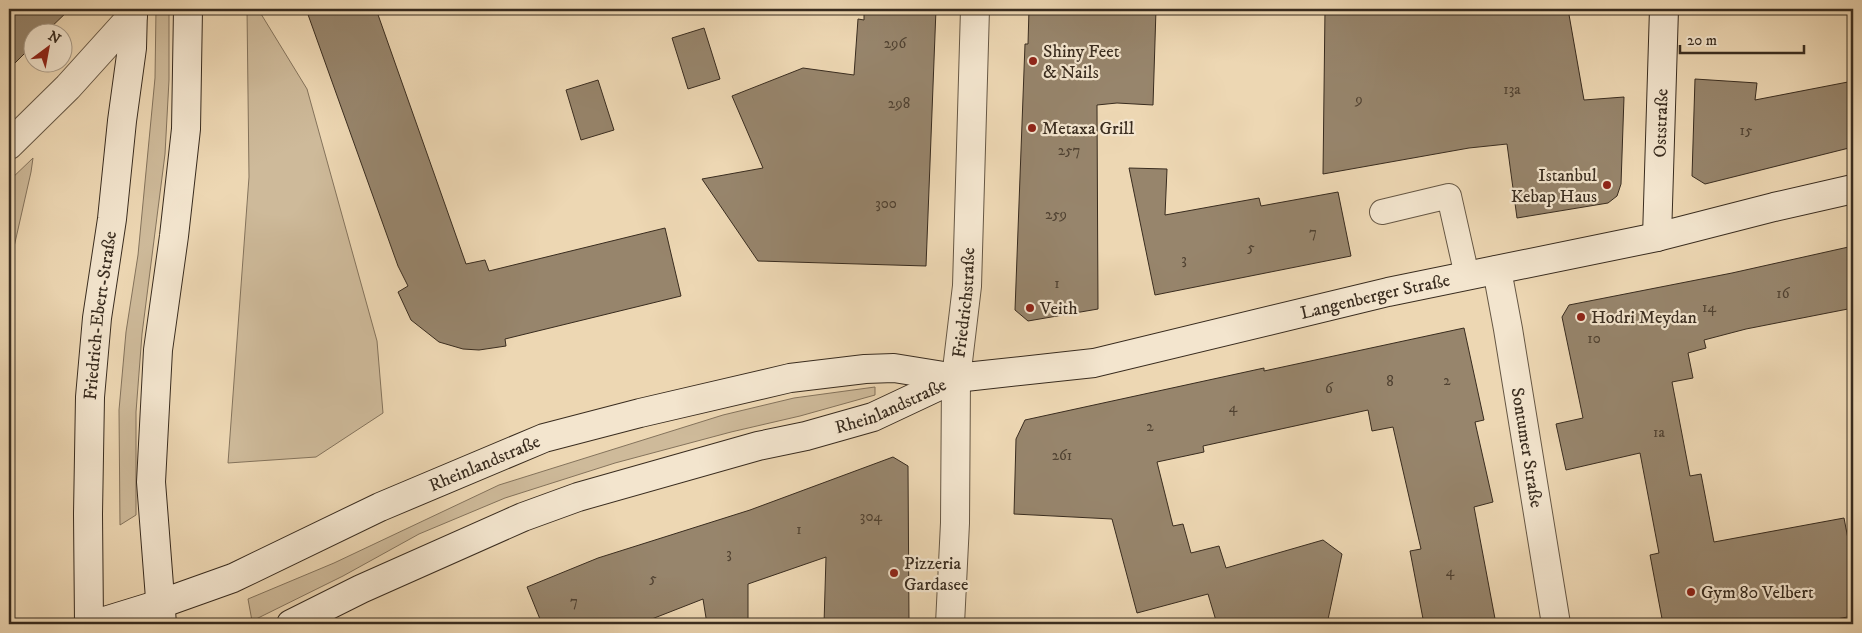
<svg xmlns="http://www.w3.org/2000/svg" width="1862" height="633" font-family="'IM FELL DW Pica',serif">
	<style>
		.green { fill: #ceba9a; stroke: #84735c }
		.building { fill: #97856c; stroke: #392c1f }
		.lines { fill: none; stroke-linecap: round; stroke-linejoin: round }
		.lane-casing { stroke: #665744; stroke-width: 26 }
		.street-casing { stroke: #665744; stroke-width: 30 }
		.secondary-casing { stroke: #392c1f; stroke-width: 30 }
		.lane { stroke: #f3e5ce; stroke-width: 24 }
		.street { stroke: #f3e5ce; stroke-width: 28 }
		.secondary { stroke: #f3e5ce; stroke-width: 28 }
		.poi-dot { fill: #8f2418; stroke: #f3e5ce; stroke-width: 2 }
		.labels { text-anchor: middle; stroke-width: 4.5; stroke-linejoin: round; paint-order: stroke }
		.number-label { font-size: 15px; fill: #504232 }
		.poi-label { font-size: 18px; fill: #392c1f; stroke: #f3e5ce; text-anchor: start }
		.street-label { font-size: 18px; fill: #392c1f; stroke: #f3e5ce }
	</style>
	<rect width="100%" height="100%" fill="#edd7b3"/>
	<filter id="stains"><feTurbulence type="fractalNoise" baseFrequency=".004" numOctaves="4"/><feColorMatrix values="0 0 0 0 .2 0 0 0 0 .09 0 0 0 0 .02 0 0 0 .5 -.17"/></filter>
	<radialGradient id="worn" r=".72"><stop offset=".6" stop-color="#630" stop-opacity="0"/><stop offset="1" stop-color="#630" stop-opacity=".3"/></radialGradient>
	<!-- green -->
	<path class="green" d="M156,9H169V80L165,154L142,334L136,412V515L120,525L119,410L126,332L138,255L155,78Z
		M247,9H258L307,89L377,341L383,413L316,457L228,463L249,177Z
		M33,158L31,172L9,269V181Z
		M875,387V395L800,416L731,432L615,463L505,498L419,534L343,576L252,621L248,599L334,563L499,485L723,415L794,398Z"/>
	<!-- building -->
	<path class="building" d="M9,9H70L46,32H32V46L9,69Z
		M306,9H376L466,264L485,260L489,271L665,228L681,296L505,339L506,346L479,350L463,349L439,342L411,320L398,292L408,286L398,266Z
		M864,9H936L926,266L758,261L702,179L763,168L732,96L803,68L854,75L858,19L864,20Z
		M1029,9H1156L1153,105L1117,103L1097,105L1098,309L1028,321L1015,310L1025,44H1028Z
		M1325,9H1568L1584,100L1624,97L1621,184L1617,196L1608,203L1517,218L1507,144L1469,148L1323,174Z
		M704,28L720,79L688,89L672,38Z
		M1695,79L1757,83L1755,100L1853,81V147L1705,184L1692,176Z
		M598,80L614,130L581,140L566,90Z
		M1129,168L1167,169L1165,215L1259,198L1261,206L1338,192L1351,256L1155,295Z
		M1853,246V308L1746,329L1704,340L1706,348L1688,353L1693,378L1672,382L1690,476L1701,474L1714,542L1844,518L1853,565V616L1809,624H1663L1650,555L1659,553L1640,453L1566,470L1556,424L1583,418L1562,317L1569,305L1732,273Z
		M1464,328L1484,420L1475,422L1493,502L1474,507L1496,624H1424L1410,551L1421,549L1393,427L1372,431L1368,410L1203,446L1204,452L1157,462L1173,526L1183,524L1191,553L1219,546L1226,568L1323,540L1342,554L1327,624H1217L1208,594L1137,613L1112,519L1014,514L1016,439L1025,420L1264,368V371Z
		M893,457L908,466L909,624H824L826,557L748,584V624H707L703,599L639,624H542L527,587L598,558L750,510Z"/>
	<g class="lines">
		<defs>
			<path id="lane" d="M1382,212L1449,196L1467,276"/>
			<g id="street">
				<path d="M9,145L68,87L133,15"/>
				<path id="s1" d="M1497,270L1508,329L1556,624"/>
				<path id="s2" d="M950,624L955,523L956,378L967,286L975,9"/>
			</g>
			<g id="secondary">
				<path id="s3" d="M1657,237L1664,9"/>
				<path id="s4" d="M89,624L88,514L90,397L97,318L112,219L122,121L132,48L133,9"/>
				<path id="s5" d="M95,624L160,604L233,578L380,507L544,438L640,413L790,378L865,369L894,368L956,378L1094,363L1388,292L1657,237L1774,207L1853,189"/>
				<path d="M162,624L151,482L158,350L174,236L186,129L188,9"/>
				<path id="s6" d="M291,624L361,589L523,517L578,497L758,446L806,436L873,417L956,378"/>
			</g>
		</defs>
		<!-- lane casing -->
		<use href="#lane" class="lane-casing"/>
		<!-- street casing -->
		<use href="#street" class="street-casing"/>
		<!-- secondary casing -->
		<use href="#secondary" class="secondary-casing"/>
		<!-- lane -->
		<use href="#lane" class="lane"/>
		<!-- street -->
		<use href="#street" class="street"/>
		<!-- secondary -->
		<use href="#secondary" class="secondary"/>
	</g>
	<!-- markers -->
	<g class="poi-dot">
		<circle cx="1033" cy="61" r="5"/>
		<circle cx="1032" cy="128" r="5"/>
		<circle cx="1607" cy="185" r="5"/>
		<circle cx="1030" cy="308" r="5"/>
		<circle cx="1581" cy="317" r="5"/>
		<circle cx="894" cy="573" r="5"/>
		<circle cx="1691" cy="592" r="5"/>
	</g>
	<g class="labels">
		<!-- number labels -->
		<g class="number-label">
			<text x="895" y="48">296</text>
			<text x="1512" y="94">13a</text>
			<text x="1359" y="104">9</text>
			<text x="899" y="108">298</text>
			<text x="1746" y="135">15</text>
			<text x="1069" y="155">257</text>
			<text x="886" y="208">300</text>
			<text x="1056" y="219">259</text>
			<text x="1313" y="237">7</text>
			<text x="1251" y="252">5</text>
			<text x="1184" y="264">3</text>
			<text x="1057" y="288">1</text>
			<text x="1783" y="298">16</text>
			<text x="1709" y="312">14</text>
			<text x="1594" y="343">10</text>
			<text x="1447" y="385">2</text>
			<text x="1390" y="386">8</text>
			<text x="1329" y="393">6</text>
			<text x="1233" y="412">4</text>
			<text x="1150" y="431">2</text>
			<text x="1659" y="437">1a</text>
			<text x="1062" y="460">261</text>
			<text x="871" y="521">304</text>
			<text x="799" y="534">1</text>
			<text x="729" y="558">3</text>
			<text x="1450" y="576">4</text>
			<text x="653" y="583">5</text>
			<text x="574" y="606">7</text>
		</g>
		<!-- poi labels -->
		<g class="poi-label">
			<text x="1043" y="57">Shiny Feet<tspan x="1043" dy="21">&amp; Nails</tspan></text>
			<text x="1042" y="134">Metaxa Grill</text>
			<text x="1597" y="181" text-anchor="end">Istanbul<tspan x="1597" dy="21">Kebap Haus</tspan></text>
			<text x="1040" y="314">Veith</text>
			<text x="1591" y="323">Hodri Meydan</text>
			<text x="904" y="569">Pizzeria<tspan x="904" dy="21">Gardasee</tspan></text>
			<text x="1701" y="598">Gym 80 Velbert</text>
		</g>
		<!-- street labels -->
		<g class="street-label">
			<text dy="6" stroke="none"><textPath href="#s3" startOffset="114">Oststraße</textPath></text>
			<text dy="6" stroke="none"><textPath href="#s5" startOffset="1335">Langenberger Straße</textPath></text>
			<text dy="6" stroke="none"><textPath href="#s2" startOffset="322">Friedrichstraße</textPath></text>
			<text dy="6" stroke="none"><textPath href="#s4" startOffset="309">Friedrich-Ebert-Straße</textPath></text>
			<text dy="6" stroke="none"><textPath href="#s6" startOffset="640">Rheinlandstraße</textPath></text>
			<text dy="6" stroke="none"><textPath href="#s1" startOffset="180">Sontumer Straße</textPath></text>
			<text dy="6" stroke="none"><textPath href="#s5" startOffset="422">Rheinlandstraße</textPath></text>
		</g>
	</g>
	<!-- margin -->
	<rect width="1862" height="633" fill="none" stroke="#edd7b3" stroke-width="30"/>
	<rect x="10" y="10" width="1842" height="613" fill="none" stroke="#392c1f" stroke-width="2.5"/>
	<rect x="15" y="15" width="1832" height="603" fill="none" stroke="#392c1f"/>
	<!-- north arrow -->
	<g transform="translate(48 48) rotate(32)"><circle r="24" fill="#f3e5ce" stroke="#a99b88"/>
	<path d="M0-4L9 19L0 12L-9 19Z" fill="#8f2418"/>
	<text y="-8" font-size="14" font-weight="bold" text-anchor="middle" fill="#392c1f">N</text>
	</g>
	<!-- scale -->
	<path d="M1680 45v8h124v-8" fill="none" stroke="#392c1f" stroke-width="2.5"/>
	<text x="1687" y="45" font-size="15" fill="#392c1f" stroke="#f3e5ce" stroke-width="4" paint-order="stroke">20 m</text>
	<rect width="100%" height="100%" filter="url(#stains)"/>
	<rect width="100%" height="100%" fill="url(#worn)"/>
</svg>
